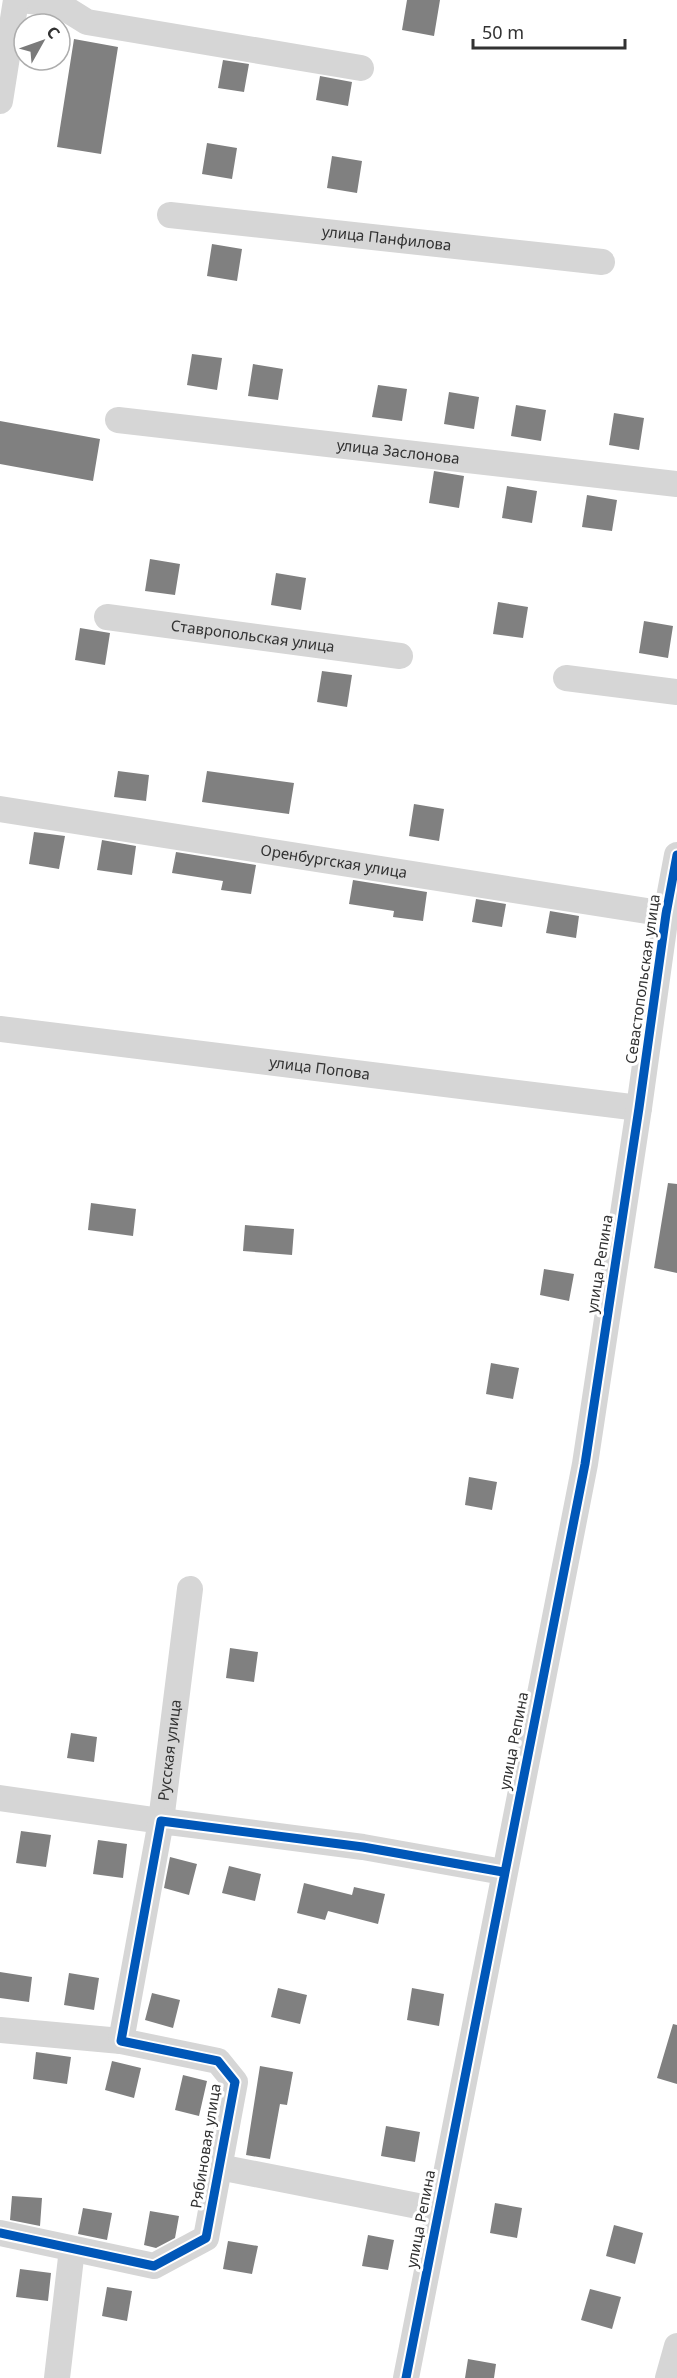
<svg xmlns="http://www.w3.org/2000/svg" width="677" height="2378" font-family="'Noto Sans',sans-serif">
	<style>
		.building { fill: #808080 }
		.lines { fill: none; stroke-linecap: round; stroke-linejoin: round }
		.minor { stroke: #d6d6d6; stroke-width: 26 }
		.cycleway-casing { stroke: #fff; stroke-width: 13 }
		.cycleway { stroke: #0057b8; stroke-width: 9 }
		.labels { text-anchor: middle; stroke-width: 6; stroke-linejoin: round; paint-order: stroke }
		.street-label { font-size: 15px; fill: #323232; stroke: #fff }
	</style>
	<rect width="100%" height="100%" fill="#fff"/>
	<!-- building -->
	<path class="building" d="M407,0H440L434,36L402,30Z
		M74,39L118,47L101,154L57,147Z
		M223,60L249,64L244,92L218,88Z
		M320,76L352,82L348,106L316,100Z
		M207,143L237,148L232,179L202,174Z
		M332,156L362,161L357,193L327,188Z
		M212,244L242,249L237,281L207,276Z
		M192,354L222,358L217,390L187,385Z
		M253,364L283,369L278,400L248,396Z
		M378,385L407,389L402,421L372,417Z
		M449,392L479,397L474,429L444,424Z
		M516,405L546,410L541,441L511,436Z
		M614,413L644,418L639,450L609,445Z
		M0,421L100,439L93,481L0,464Z
		M434,471L464,476L459,508L429,503Z
		M507,486L537,491L532,523L502,518Z
		M587,495L617,500L612,531L582,527Z
		M150,559L180,564L175,595L145,591Z
		M276,573L306,578L301,610L271,605Z
		M498,602L528,607L523,638L493,634Z
		M644,621L673,626L668,658L639,653Z
		M80,628L110,633L105,665L75,660Z
		M322,671L352,675L347,707L317,702Z
		M118,771L149,775L146,801L114,797Z
		M207,771L294,783L289,814L202,802Z
		M414,804L444,809L439,841L409,836Z
		M34,832L65,836L59,869L29,864Z
		M102,840L136,846L132,875L97,870Z
		M176,852L256,865L251,894L221,890L223,881L172,873Z
		M353,880L427,892L423,921L393,917L394,911L349,904Z
		M476,899L506,904L502,927L472,922Z
		M550,911L579,916L576,938L546,933Z
		M668,1183L677,1184V1273L654,1268Z
		M91,1203L136,1209L133,1236L88,1230Z
		M245,1225L294,1229L292,1255L243,1251Z
		M544,1269L574,1274L569,1301L540,1295Z
		M491,1363L519,1368L513,1399L486,1394Z
		M469,1477L497,1482L492,1510L465,1505Z
		M230,1648L258,1652L254,1682L226,1678Z
		M71,1733L97,1737L94,1762L67,1758Z
		M21,1831L51,1835L46,1867L16,1863Z
		M98,1840L127,1844L123,1878L93,1874Z
		M170,1857L197,1864L189,1895L164,1888Z
		M229,1866L261,1874L255,1901L222,1893Z
		M304,1883L352,1895L354,1887L385,1894L378,1924L328,1911L325,1920L297,1913Z
		M0,1972L32,1977L29,2002L0,1998Z
		M69,1973L99,1978L94,2010L64,2005Z
		M278,1988L307,1995L300,2024L271,2017Z
		M412,1988L444,1994L439,2026L407,2020Z
		M152,1993L180,2000L173,2028L145,2020Z
		M673,2024L677,2025V2084L657,2078Z
		M36,2052L71,2057L67,2084L33,2079Z
		M112,2061L141,2068L134,2098L105,2090Z
		M260,2066L293,2072L287,2105L280,2104L270,2159L246,2155Z
		M183,2075L207,2081L199,2116L175,2110Z
		M386,2126L420,2132L415,2162L381,2156Z
		M12,2196L42,2198L40,2226L10,2220Z
		M495,2203L522,2208L517,2238L490,2233Z
		M83,2208L112,2213L107,2240L78,2234Z
		M150,2211L179,2216L175,2238L156,2248L144,2245Z
		M614,2225L643,2233L635,2264L606,2256Z
		M368,2235L394,2240L388,2270L362,2266Z
		M228,2241L258,2246L252,2274L223,2269Z
		M20,2269L51,2273L48,2301L16,2297Z
		M107,2287L132,2291L127,2321L102,2316Z
		M590,2289L621,2297L612,2329L581,2320Z
		M468,2359L496,2364L494,2378H465Z"/>
	<g class="lines">
		<!-- minor -->
		<g class="minor">
			<path d="M21,0L58,4L87,22L361,68"/>
			<path d="M0,101L16,0"/>
			<path id="s1" d="M170,215L602,262"/>
			<path id="s2" d="M118,420L677,484"/>
			<path id="s3" d="M107,617L400,656"/>
			<path d="M566,678L677,692"/>
			<path id="s4" d="M0,809L666,914"/>
			<path id="s5" d="M0,1029L639,1108"/>
			<path id="s6" d="M0,1798L161,1821L190,1589"/>
			<path d="M0,2030L121,2041"/>
			<path d="M219,2167L438,2210"/>
			<path d="M0,2233L154,2266L206,2238L235,2082L218,2061L121,2041L161,1821L363,1847L503,1872"/>
			<path d="M57,2378L72,2249"/>
			<path d="M406,2378L585,1464L639,1108L666,914L677,855"/>
			<path d="M668,2378L677,2346"/>
		</g>
		<defs>
			<path id="cycleway" d="M0,2233L154,2266L206,2238L235,2082L218,2061L121,2041L161,1821L363,1847L503,1872
				M406,2378L585,1464L639,1108L666,914L677,855"/>
		</defs>
		<!-- cycleway casing -->
		<use href="#cycleway" class="cycleway-casing"/>
		<!-- cycleway -->
		<use href="#cycleway" class="cycleway"/>
	</g>
	<g class="labels">
		<!-- street labels -->
		<g class="street-label">
			<text dy="5" stroke="none"><textPath href="#s1" startOffset="218">улица Панфилова</textPath></text>
			<text dy="5" stroke="none"><textPath href="#s2" startOffset="282">улица Заслонова</textPath></text>
			<text dy="5" stroke="none"><textPath href="#s3" startOffset="147">Ставропольская улица</textPath></text>
			<text dy="5" stroke="none"><textPath href="#s4" startOffset="338">Оренбургская улица</textPath></text>
			<text transform="translate(643 979) rotate(-82)" y="5">Севастопольская улица</text>
			<text dy="5" stroke="none"><textPath href="#s5" startOffset="322">улица Попова</textPath></text>
			<text transform="translate(600 1264) rotate(-81)" y="5">улица Репина</text>
			<text transform="translate(514 1741) rotate(-79)" y="5">улица Репина</text>
			<text dy="5" stroke="none"><textPath href="#s6" startOffset="234">Русская улица</textPath></text>
			<text transform="translate(206 2146) rotate(-81)" y="5">Рябиновая улица</text>
			<text transform="translate(421 2219) rotate(-79)" y="5">улица Репина</text>
		</g>
	</g>
	<!-- north arrow -->
	<g transform="translate(42 42) rotate(50)"><circle r="28" fill="#ffffff" stroke="#adadad" stroke-width="1.5"/>
	<path d="M0-4.5L10 22L0 15L-10 22Z" fill="#7a7a7a"/>
	<text y="-9" font-size="16" font-weight="bold" text-anchor="middle" fill="#323232">С</text>
	</g>
	<!-- scale -->
	<path d="M473 39v9h152v-9" fill="none" stroke="#323232" stroke-width="3"/>
	<text x="482" y="39" font-size="18" fill="#323232" stroke="#ffffff" stroke-width="4.5" paint-order="stroke">50 m</text>
</svg>
